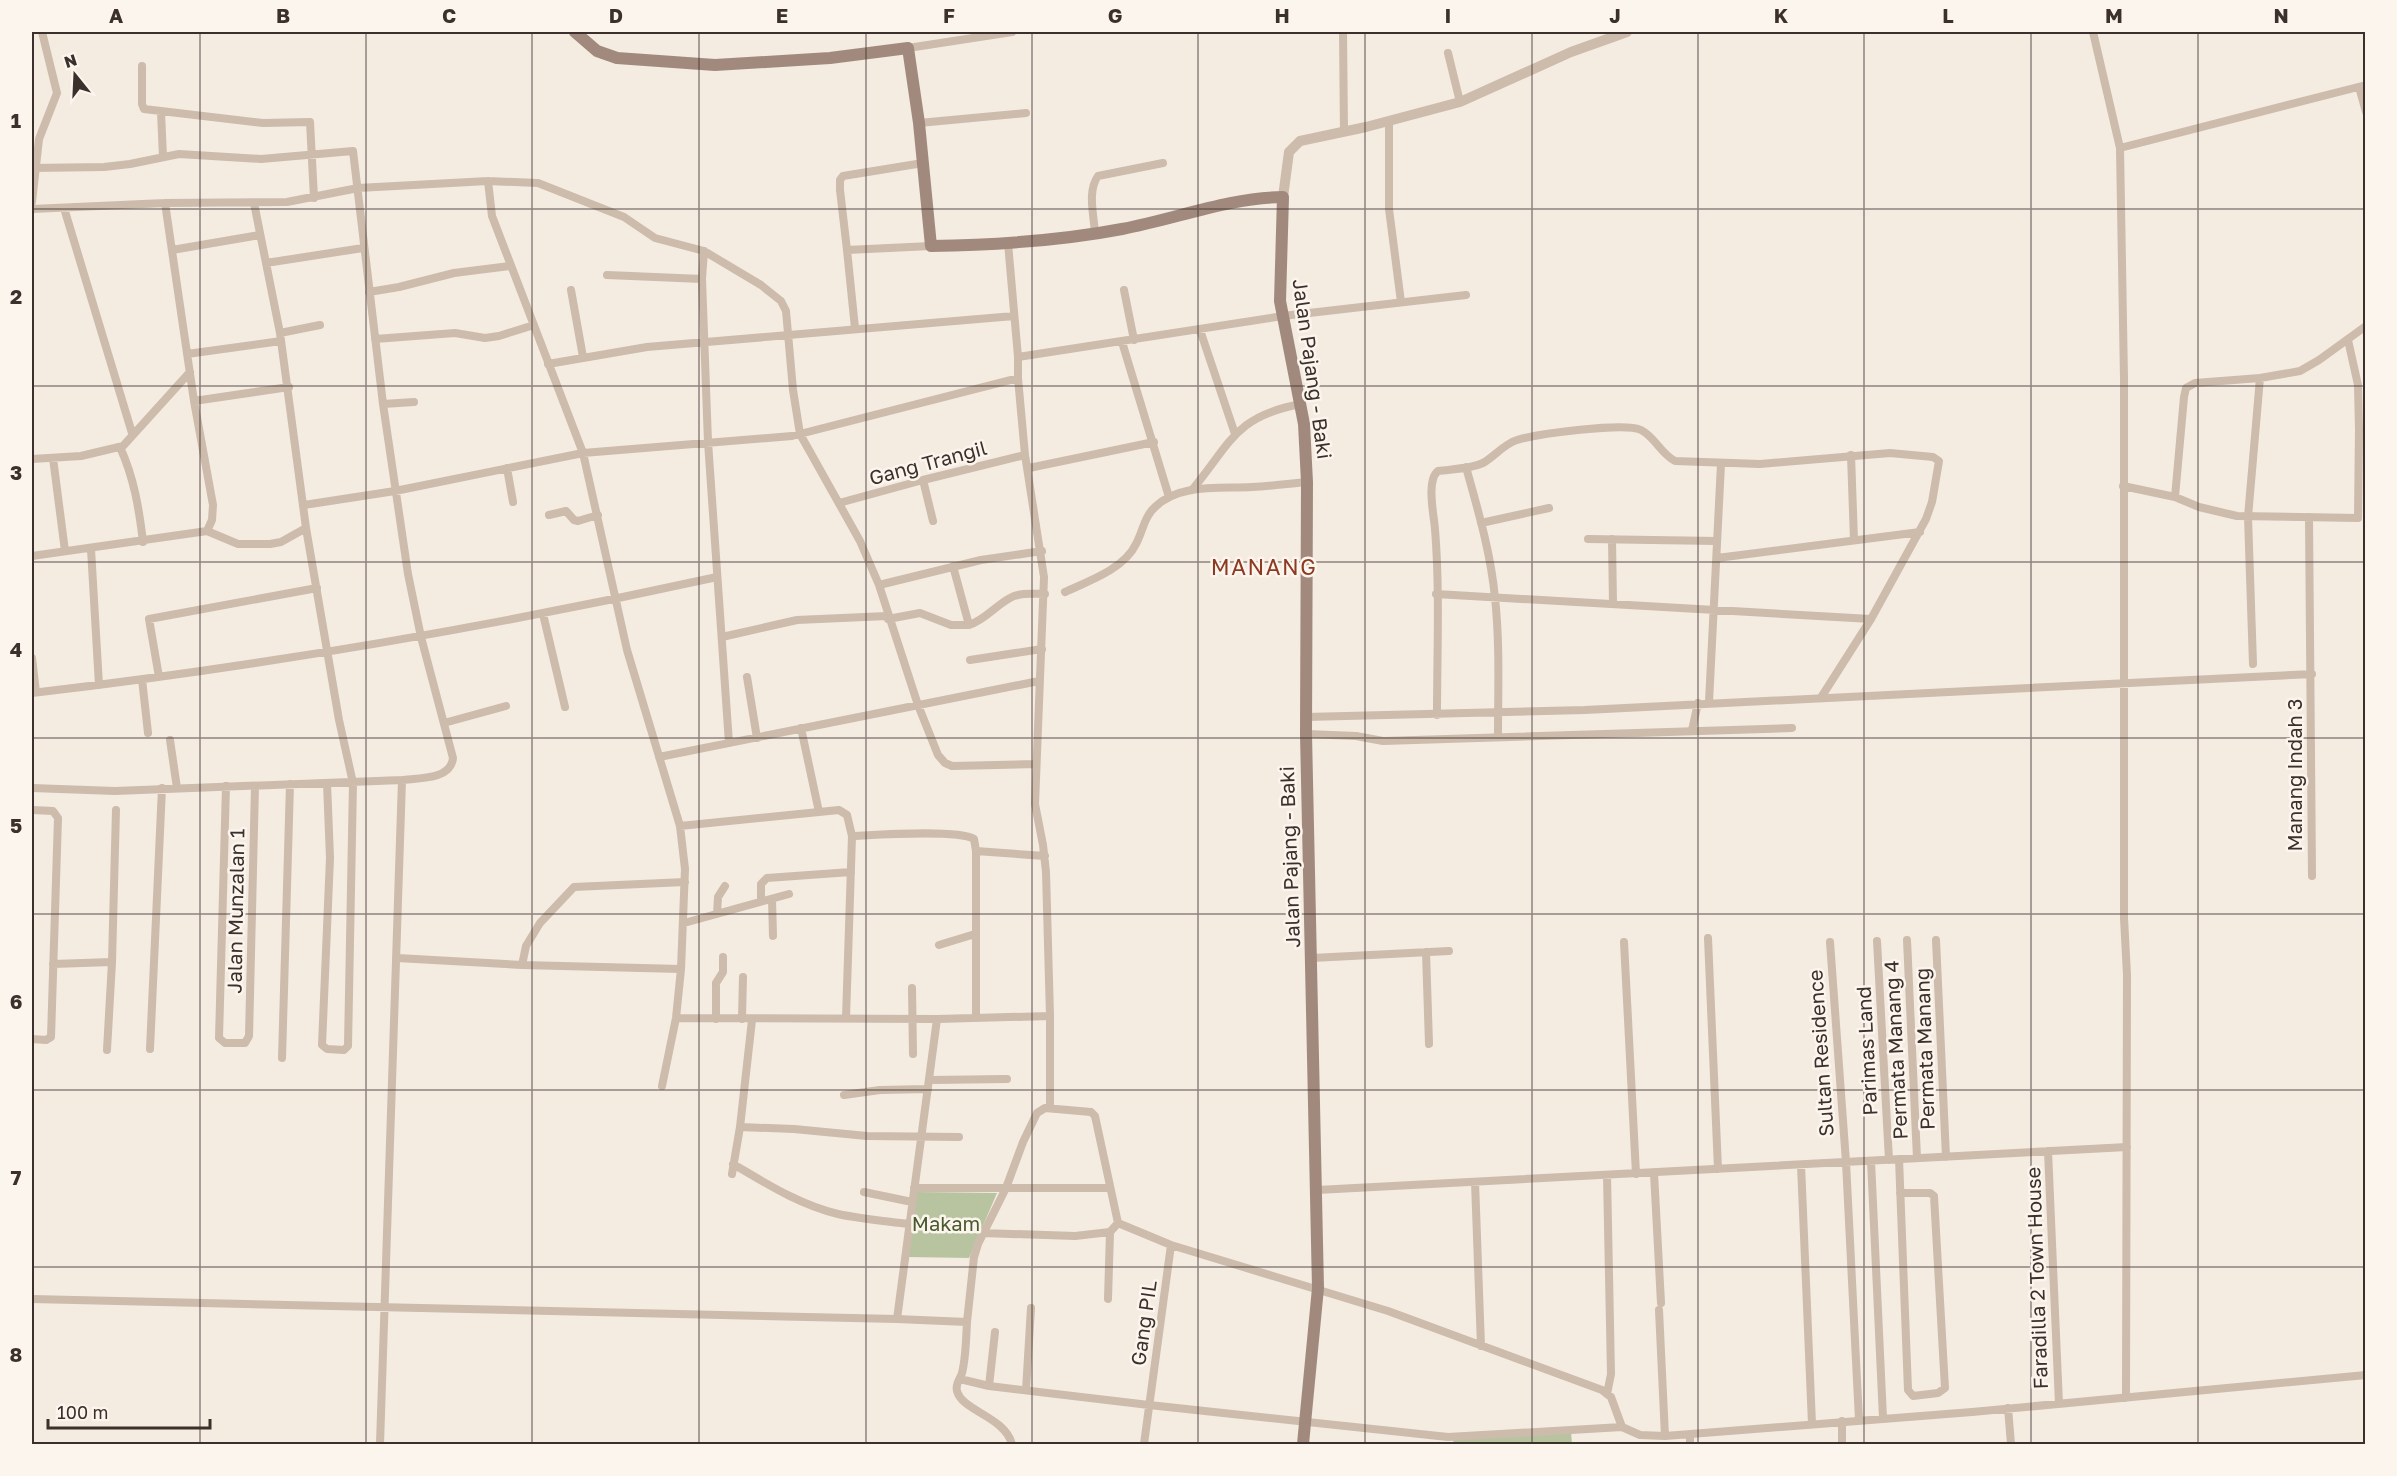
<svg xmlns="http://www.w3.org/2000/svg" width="2397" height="1476" font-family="'Golos Text',sans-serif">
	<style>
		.green { fill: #b8c4a0 }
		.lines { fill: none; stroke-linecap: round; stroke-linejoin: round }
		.minor { stroke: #cdbbac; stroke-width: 8 }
		.tertiary { stroke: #cdbbac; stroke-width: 10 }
		.secondary { stroke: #a18a7d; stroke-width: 12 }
		.grid { fill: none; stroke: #3b302b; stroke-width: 1.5; stroke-opacity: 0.55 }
		.labels { text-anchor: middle; stroke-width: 5; stroke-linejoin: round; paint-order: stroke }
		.street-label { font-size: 20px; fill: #3b302b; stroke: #fbf5ee }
		.park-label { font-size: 20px; fill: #4a5a2e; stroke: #fbf5ee }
		.quarter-label { font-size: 22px; letter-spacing: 1.5px; fill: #8c3b22; stroke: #fbf5ee }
		.neatline { fill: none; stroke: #3b302b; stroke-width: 2 }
		.grid-label { font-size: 20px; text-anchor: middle; font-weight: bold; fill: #3b302b }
	</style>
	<rect width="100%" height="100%" fill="#f4ebe1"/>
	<!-- green -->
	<path class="green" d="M917,1192L997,1193L969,1258L908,1257Z
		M1571,1432L1572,1444H1454L1453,1440Z"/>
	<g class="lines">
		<!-- minor -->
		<path class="minor" d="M1343,32L1344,132
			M2093,32L2120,148L2124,379V918L2127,975L2126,1398
			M908,48L1012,32
			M1448,53L1460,102
			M142,66V104L144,109L263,123L310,122L314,198
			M2359,87L2366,112
			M161,112L163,157
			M1389,121V209L1401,302
			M919,123L1026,113
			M2120,148L2366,85
			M923,163L843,176L840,180V190L847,250L931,246
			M32,168L104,167L130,164L179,154L261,159L353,151L383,404L408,574L421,637L453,758C451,780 418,778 402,780L115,791L32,788
			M488,181L492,216L583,453L627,650L680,826L685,869L681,969L676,1018L662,1086
			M32,202L39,139L57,93L42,32
			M165,203L194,401L213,505L212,520L207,531
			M254,203L280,333L306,528L339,720L353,783L348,1046L344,1050L327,1049L322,1045L330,858L327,783
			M64,208L132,433
			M32,209L165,203L287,202L358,188L488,181L538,183L624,217L655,238L704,251L761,285L781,301L786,311L793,390L800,434L860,541L879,585L918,705L938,755L945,763L952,766L1035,764
			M1095,233C1094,216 1087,191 1098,176L1163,163
			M1008,243L1018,357
			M172,250L260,235
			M847,250L855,328
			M704,251L702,279L708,442L729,743
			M266,263L363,248
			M607,275L702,279
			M571,290L583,357
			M1124,290L1134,340
			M369,292L399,287L454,273L510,266
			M1200,330L1235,434
			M280,333L320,325
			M375,339L455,333L485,338L499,336L534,325
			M2348,340L2358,385L2359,430
			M1122,342L1169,497
			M187,354L281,341
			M548,364L647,347L1014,316
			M1018,378L1025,455L1044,577L1035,804L1043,845L1046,872L1050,1016V1108
			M194,401L289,387
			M383,404L414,402
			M120,447C134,478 139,508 143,542
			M1851,455L1854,540
			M53,458L65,551
			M32,459L81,456L123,446L190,372
			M1466,467C1478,510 1491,554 1495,598C1500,644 1498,690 1498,736
			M507,468L513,502
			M1029,468L1154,442
			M923,480L933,521
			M2123,486L2175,497L2199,507L2237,516L2358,518L2359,430H2366
			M1192,490C1231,443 1235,416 1301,404
			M2175,497L2184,397L2186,388L2195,383L2260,378L2300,371L2319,360L2366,326
			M839,503L923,480L1025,455
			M304,505L395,491L583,453L792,436L1018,378V357L1283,316L1466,295
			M549,515L566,511L574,520L578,521L598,515
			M2309,517L2312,876
			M1481,523L1549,508
			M1588,539L1717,541
			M1612,539L1613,604
			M91,549L99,685
			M32,556L207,531L238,544H270L281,542L306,528
			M1717,558L1920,532
			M953,566L969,625C985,620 995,606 1010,598C1021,592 1033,594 1045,594
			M879,585L981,560L1042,551
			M1065,592C1089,581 1124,569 1136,544C1143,531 1144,517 1155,507C1180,483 1220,489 1252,487C1270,486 1288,484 1307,482
			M1436,594L1871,619
			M543,614L565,707
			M888,619L920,613L951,625H969
			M722,637L797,620L887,616
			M32,658L36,692
			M970,660L1042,649
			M2253,664L2248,517L2260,378
			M159,677L149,619L317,588
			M747,677L757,738
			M142,679L148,733
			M32,693C262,666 490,627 717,577
			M1709,702L1721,464
			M1437,715C1437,653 1440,591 1435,529C1434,516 1426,480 1438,471C1452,469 1470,469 1483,463C1495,456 1504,444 1517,440C1537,434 1624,422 1641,430C1655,437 1661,454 1675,461L1760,464L1890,453L1933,457L1939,461L1932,502L1926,519L1871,619L1822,696
			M1306,717L1585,710L2312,674
			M444,723L506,706
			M801,728L819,812
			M1692,730L1698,703
			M1306,734L1356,736L1383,741L1792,728
			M170,740L177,788
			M659,757L1039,681
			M226,786L219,1038L225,1043H245L249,1036L255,786
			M32,810L53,811L58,818L51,1037L46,1040L32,1039
			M680,826L819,812L839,810L847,815L852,836L846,1018
			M852,836C875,835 958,829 974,839L976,851V1017
			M976,851L1045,856
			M772,899L773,936
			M761,901V884L767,878L851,872
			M717,914L718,897L725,886
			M684,923L789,894
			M1708,938L1718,1169
			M1907,940L1917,1158
			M1936,940L1946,1157
			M1877,941L1889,1160
			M1624,942L1636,1174
			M1830,942L1846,1162L1859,1420
			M939,945L975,934
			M1426,952L1429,1044
			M397,958L522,965L681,969
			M1312,958L1449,951
			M53,964L112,962L116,810
			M522,965L526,946L540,923L574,887L685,882
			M912,988L913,1054
			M676,1018L937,1019L1050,1016
			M716,1019V983L723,972V957
			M742,1019L743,977
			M937,1019L897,1319L967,1322C966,1339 966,1357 962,1373C960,1379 955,1384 957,1391C962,1411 1004,1416 1012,1444
			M150,1049L162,788
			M107,1050L112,962
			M282,1058L290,784
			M930,1080L1007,1079
			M844,1095L880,1090L928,1089
			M740,1127L794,1129L867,1136L959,1137
			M2048,1151L2059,1404
			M1899,1159L1908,1390L1913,1396L1938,1393L1945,1388L1934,1196L1930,1193H1900
			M1871,1161L1883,1418
			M733,1164C767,1184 800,1205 838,1214C861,1219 885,1221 908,1224
			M1801,1165L1812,1424
			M1654,1173L1661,1303
			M732,1174L740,1127L752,1020
			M1475,1182L1481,1346
			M914,1188H1110
			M1317,1190L2127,1147
			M864,1192L912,1202
			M982,1233L1075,1236L1110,1232L1118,1223
			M32,1299L897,1319
			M1108,1299L1110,1232
			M1659,1310L1665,1436
			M967,1322L974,1257L978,1244L1006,1188L1023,1142L1037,1113L1045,1108L1091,1112L1095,1116L1118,1223L1171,1245L1388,1311L1602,1390L1611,1397L1622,1427
			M960,1379L989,1386L1149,1405L1448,1437L1622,1427L1640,1435L1665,1436L1972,1412L2366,1375
			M989,1386L995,1332
			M1026,1390L1031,1308
			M1607,1394L1611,1374L1607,1175
			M2008,1408L2011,1444
			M1842,1421V1444
			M1690,1435V1444
			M380,1444L402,780
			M1144,1444L1171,1245"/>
		<!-- tertiary -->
		<path class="tertiary" d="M1283,197L1289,152L1300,141L1366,127L1460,102L1571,52L1627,32"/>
		<!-- secondary -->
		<path class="secondary" d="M575,32L597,51L617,58L715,65L830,58L908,48L919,123L931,246C995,245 1059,241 1122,229C1176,219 1227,198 1283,197L1280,301L1304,424L1307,482L1306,734L1318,1288L1303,1444"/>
	</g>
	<!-- grid -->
	<path class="grid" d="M200,32V1444M366,32V1444M532,32V1444M699,32V1444M866,32V1444M1032,32V1444M1198,32V1444M1365,32V1444M1532,32V1444M1698,32V1444M1864,32V1444M2031,32V1444M2198,32V1444M32,209H2366M32,386H2366M32,562H2366M32,738H2366M32,914H2366M32,1090H2366M32,1267H2366"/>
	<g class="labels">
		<!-- street labels -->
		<g class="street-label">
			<text transform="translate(1312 369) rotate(82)" y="7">Jalan Pajang - Baki</text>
			<text transform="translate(928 463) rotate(-15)" y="7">Gang Trangil</text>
			<text transform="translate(2295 775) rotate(-90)" y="7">Manang Indah 3</text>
			<text transform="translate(1290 857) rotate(-92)" y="7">Jalan Pajang - Baki</text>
			<text transform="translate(236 911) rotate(-89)" y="7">Jalan Munzalan 1</text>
			<text transform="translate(1925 1049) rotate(-92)" y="7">Permata Manang</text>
			<text transform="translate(1896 1050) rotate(-93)" y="7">Permata Manang 4</text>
			<text transform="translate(1867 1051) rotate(-93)" y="7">Parimas Land</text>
			<text transform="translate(1821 1053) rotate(-94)" y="7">Sultan Residence</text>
			<text transform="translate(2037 1278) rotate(-92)" y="7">Faradilla 2 Town House</text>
			<text transform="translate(1144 1323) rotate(-82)" y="7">Gang PIL</text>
		</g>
		<!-- park labels -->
		<g class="park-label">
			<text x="946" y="1231">Makam</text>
		</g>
		<!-- quarter labels -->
		<g class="quarter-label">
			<text x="1264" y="575">MANANG</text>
		</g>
	</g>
	<!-- border -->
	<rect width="2397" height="1476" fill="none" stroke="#fbf5ee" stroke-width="66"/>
	<!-- north arrow -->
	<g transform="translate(75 75) rotate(342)" stroke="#fbf5ee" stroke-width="4.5" paint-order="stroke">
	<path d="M0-4.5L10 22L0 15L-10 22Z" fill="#3b302b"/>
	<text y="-9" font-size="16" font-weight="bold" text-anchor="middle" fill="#3b302b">N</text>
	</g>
	<!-- scale -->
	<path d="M48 1419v9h162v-9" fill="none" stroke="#3b302b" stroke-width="3"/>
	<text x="57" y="1419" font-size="18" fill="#3b302b" stroke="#fbf5ee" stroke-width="4.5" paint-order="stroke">100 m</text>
	<rect x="33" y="33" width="2331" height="1410" class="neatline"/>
	<g class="grid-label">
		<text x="116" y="23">A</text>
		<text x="283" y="23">B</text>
		<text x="449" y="23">C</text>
		<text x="616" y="23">D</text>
		<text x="782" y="23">E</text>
		<text x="949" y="23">F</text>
		<text x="1115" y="23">G</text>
		<text x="1282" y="23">H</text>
		<text x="1448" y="23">I</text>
		<text x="1615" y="23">J</text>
		<text x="1781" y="23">K</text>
		<text x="1948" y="23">L</text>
		<text x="2114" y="23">M</text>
		<text x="2281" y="23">N</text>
		<text x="16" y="128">1</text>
		<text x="16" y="304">2</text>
		<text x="16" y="480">3</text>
		<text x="16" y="657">4</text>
		<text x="16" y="833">5</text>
		<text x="16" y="1009">6</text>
		<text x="16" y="1185">7</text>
		<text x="16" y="1362">8</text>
	</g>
</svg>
